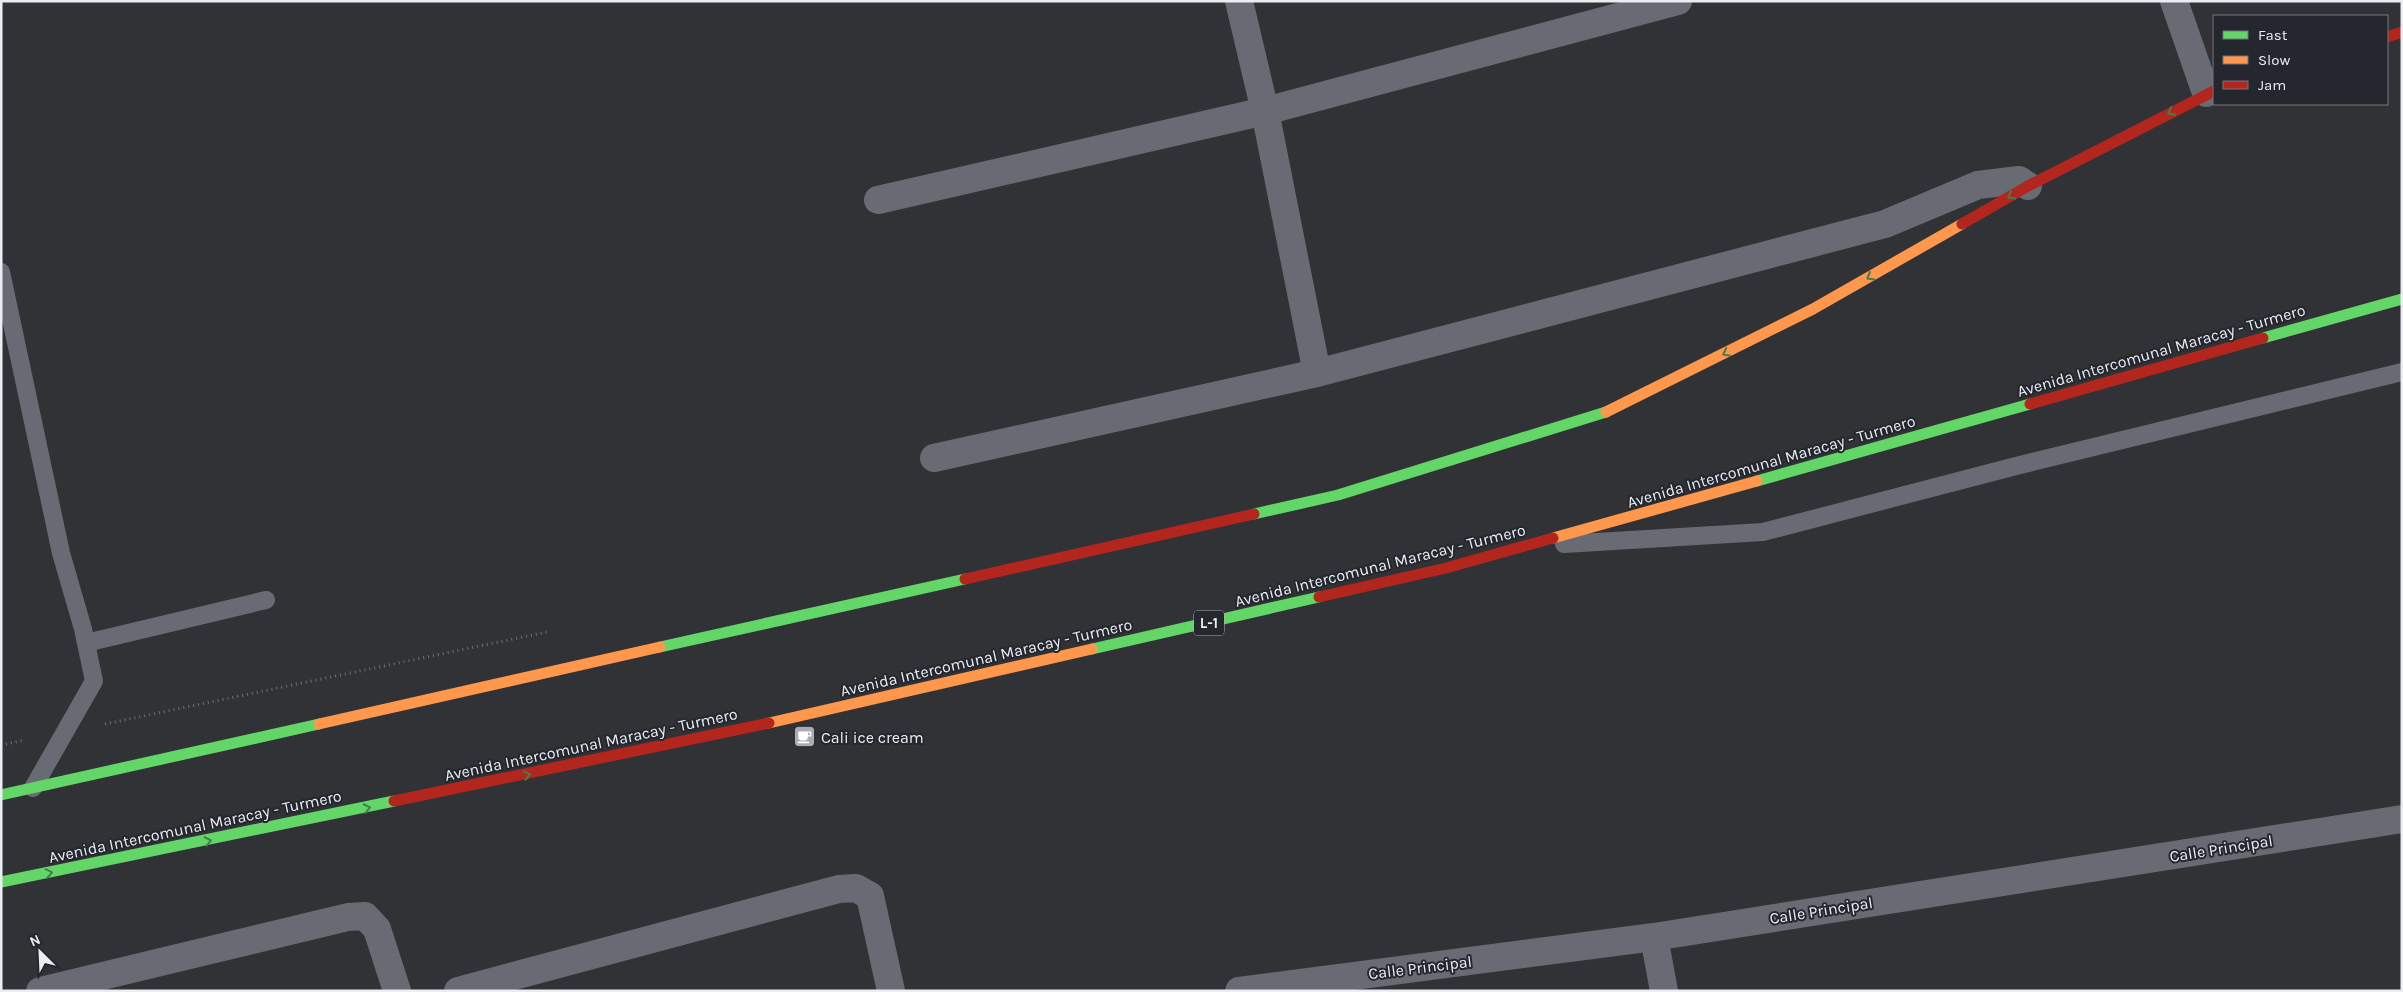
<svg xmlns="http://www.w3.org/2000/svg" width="2403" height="992" font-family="Karla,sans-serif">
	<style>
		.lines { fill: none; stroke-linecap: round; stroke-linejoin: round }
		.path { stroke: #6e7077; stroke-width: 3; stroke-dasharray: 1 4; stroke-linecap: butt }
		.lane { stroke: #686b73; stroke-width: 18 }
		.street { stroke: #686b73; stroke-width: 28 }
		.fast { stroke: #63d668; stroke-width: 11 }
		.slow { stroke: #ff974d; stroke-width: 11 }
		.jam { stroke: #b3261e; stroke-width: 11 }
		.oneway { stroke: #447e4b }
		.labels { text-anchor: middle; stroke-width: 4; stroke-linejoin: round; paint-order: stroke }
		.shield { fill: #24272e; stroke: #afb2b8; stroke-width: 1 }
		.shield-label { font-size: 15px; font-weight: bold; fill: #ebedf3 }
		.street-label { font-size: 16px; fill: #ebedf3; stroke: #24272e }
		.poi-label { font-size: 16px; fill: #ebedf3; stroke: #24272e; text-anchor: start }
	</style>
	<rect width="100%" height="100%" fill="#313236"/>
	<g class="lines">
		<!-- path -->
		<path class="path" d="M105,724L547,632
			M1,745L25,740"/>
		<!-- lane -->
		<path class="lane" d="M1,272L61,553L83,629L94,681L33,788
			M1564,544L1763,532L2016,466L2402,372
			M86,643L266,600"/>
		<!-- street -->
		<path class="street" d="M1239,1L1265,111L1317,373
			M2174,1L2206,93
			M878,200L1265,111L1678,1
			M934,458L1317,373L1885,224L1978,185L2019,180L2028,186
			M1654,937L1664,991
			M40,991L348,917L365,916L377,929L397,991
			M458,991L839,889L856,888L870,896L891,991
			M1239,991L1654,937L2402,819"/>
		<!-- fast -->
		<path class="fast" d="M2263,338L2402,299
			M1757,481L2030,404
			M1254,514L1338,495L1606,412
			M660,647L965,579
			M1092,649L1319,597
			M1,795L319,724
			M1,882L394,801"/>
		<!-- slow -->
		<path class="slow" d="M1606,412L1813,309L1962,224
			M1553,538L1757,481
			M769,723L1092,649
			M319,724L660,647"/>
		<!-- jam -->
		<path class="jam" d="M2387,37L2402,32
			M1962,224L2028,186L2214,91
			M2030,404L2263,338
			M965,579L1254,514
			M1319,597L1446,568L1553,538
			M394,801L769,723"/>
	</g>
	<!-- one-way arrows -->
	<defs><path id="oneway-chevron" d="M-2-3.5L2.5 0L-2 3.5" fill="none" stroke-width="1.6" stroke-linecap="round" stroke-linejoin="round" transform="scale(1.25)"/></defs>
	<g class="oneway">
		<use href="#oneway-chevron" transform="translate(2171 112) rotate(152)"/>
		<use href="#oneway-chevron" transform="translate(2011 196) rotate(150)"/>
		<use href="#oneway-chevron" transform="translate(1870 277) rotate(150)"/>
		<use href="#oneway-chevron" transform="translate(1726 353) rotate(153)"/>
		<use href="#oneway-chevron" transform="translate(527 775) rotate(-12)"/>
		<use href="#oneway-chevron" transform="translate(367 808) rotate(-12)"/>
		<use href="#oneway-chevron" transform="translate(208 841) rotate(-12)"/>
		<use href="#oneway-chevron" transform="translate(49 873) rotate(-11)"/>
	</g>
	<!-- icons -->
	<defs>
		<symbol id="cafe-square" viewBox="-11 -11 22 22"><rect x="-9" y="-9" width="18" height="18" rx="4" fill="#aaacb1" stroke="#24272e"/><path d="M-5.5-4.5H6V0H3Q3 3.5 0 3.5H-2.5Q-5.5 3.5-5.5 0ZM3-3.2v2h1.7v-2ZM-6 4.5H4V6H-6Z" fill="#fff"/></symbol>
	</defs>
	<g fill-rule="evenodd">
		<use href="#cafe-square" x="792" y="724" width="25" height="25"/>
	</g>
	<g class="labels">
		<!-- shield labels -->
		<rect class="shield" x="1194" y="610.5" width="30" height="25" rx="4"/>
		<g class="shield-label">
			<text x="1209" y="628">L-1</text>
		</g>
		<!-- street labels -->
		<g class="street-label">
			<text transform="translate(2161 350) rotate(-16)" y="6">Avenida Intercomunal Maracay - Turmero</text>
			<text transform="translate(1771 461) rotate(-16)" y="6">Avenida Intercomunal Maracay - Turmero</text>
			<text transform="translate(1380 565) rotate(-14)" y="6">Avenida Intercomunal Maracay - Turmero</text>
			<text transform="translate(986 657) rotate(-13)" y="6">Avenida Intercomunal Maracay - Turmero</text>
			<text transform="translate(591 744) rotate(-12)" y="6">Avenida Intercomunal Maracay - Turmero</text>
			<text transform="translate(195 826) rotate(-12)" y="6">Avenida Intercomunal Maracay - Turmero</text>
			<text transform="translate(2221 848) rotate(-9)" y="6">Calle Principal</text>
			<text transform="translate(1821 910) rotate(-9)" y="6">Calle Principal</text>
			<text transform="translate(1420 967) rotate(-7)" y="6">Calle Principal</text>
		</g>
		<!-- poi labels -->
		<g class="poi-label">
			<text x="821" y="743">Cali ice cream</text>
		</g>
	</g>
	<!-- border -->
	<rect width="2403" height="992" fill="none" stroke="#ebedf3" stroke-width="5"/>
	<!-- legend -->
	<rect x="2213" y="15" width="175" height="90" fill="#24272e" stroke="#74767d"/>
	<rect x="2223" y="31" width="25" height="8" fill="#63d668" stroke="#74767d"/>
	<text x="2258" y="40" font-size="15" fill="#ebedf3">Fast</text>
	<rect x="2223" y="56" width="25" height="8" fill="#ff974d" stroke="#74767d"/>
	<text x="2258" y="65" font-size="15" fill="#ebedf3">Slow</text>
	<rect x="2223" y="81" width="25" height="8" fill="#b3261e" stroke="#74767d"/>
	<text x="2258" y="90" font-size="15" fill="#ebedf3">Jam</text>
	<!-- north arrow -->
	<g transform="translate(40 952) rotate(336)" stroke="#24272e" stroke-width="4" paint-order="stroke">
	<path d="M0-4L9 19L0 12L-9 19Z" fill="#ebedf3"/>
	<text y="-8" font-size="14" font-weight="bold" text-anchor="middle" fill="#ebedf3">N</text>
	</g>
</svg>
